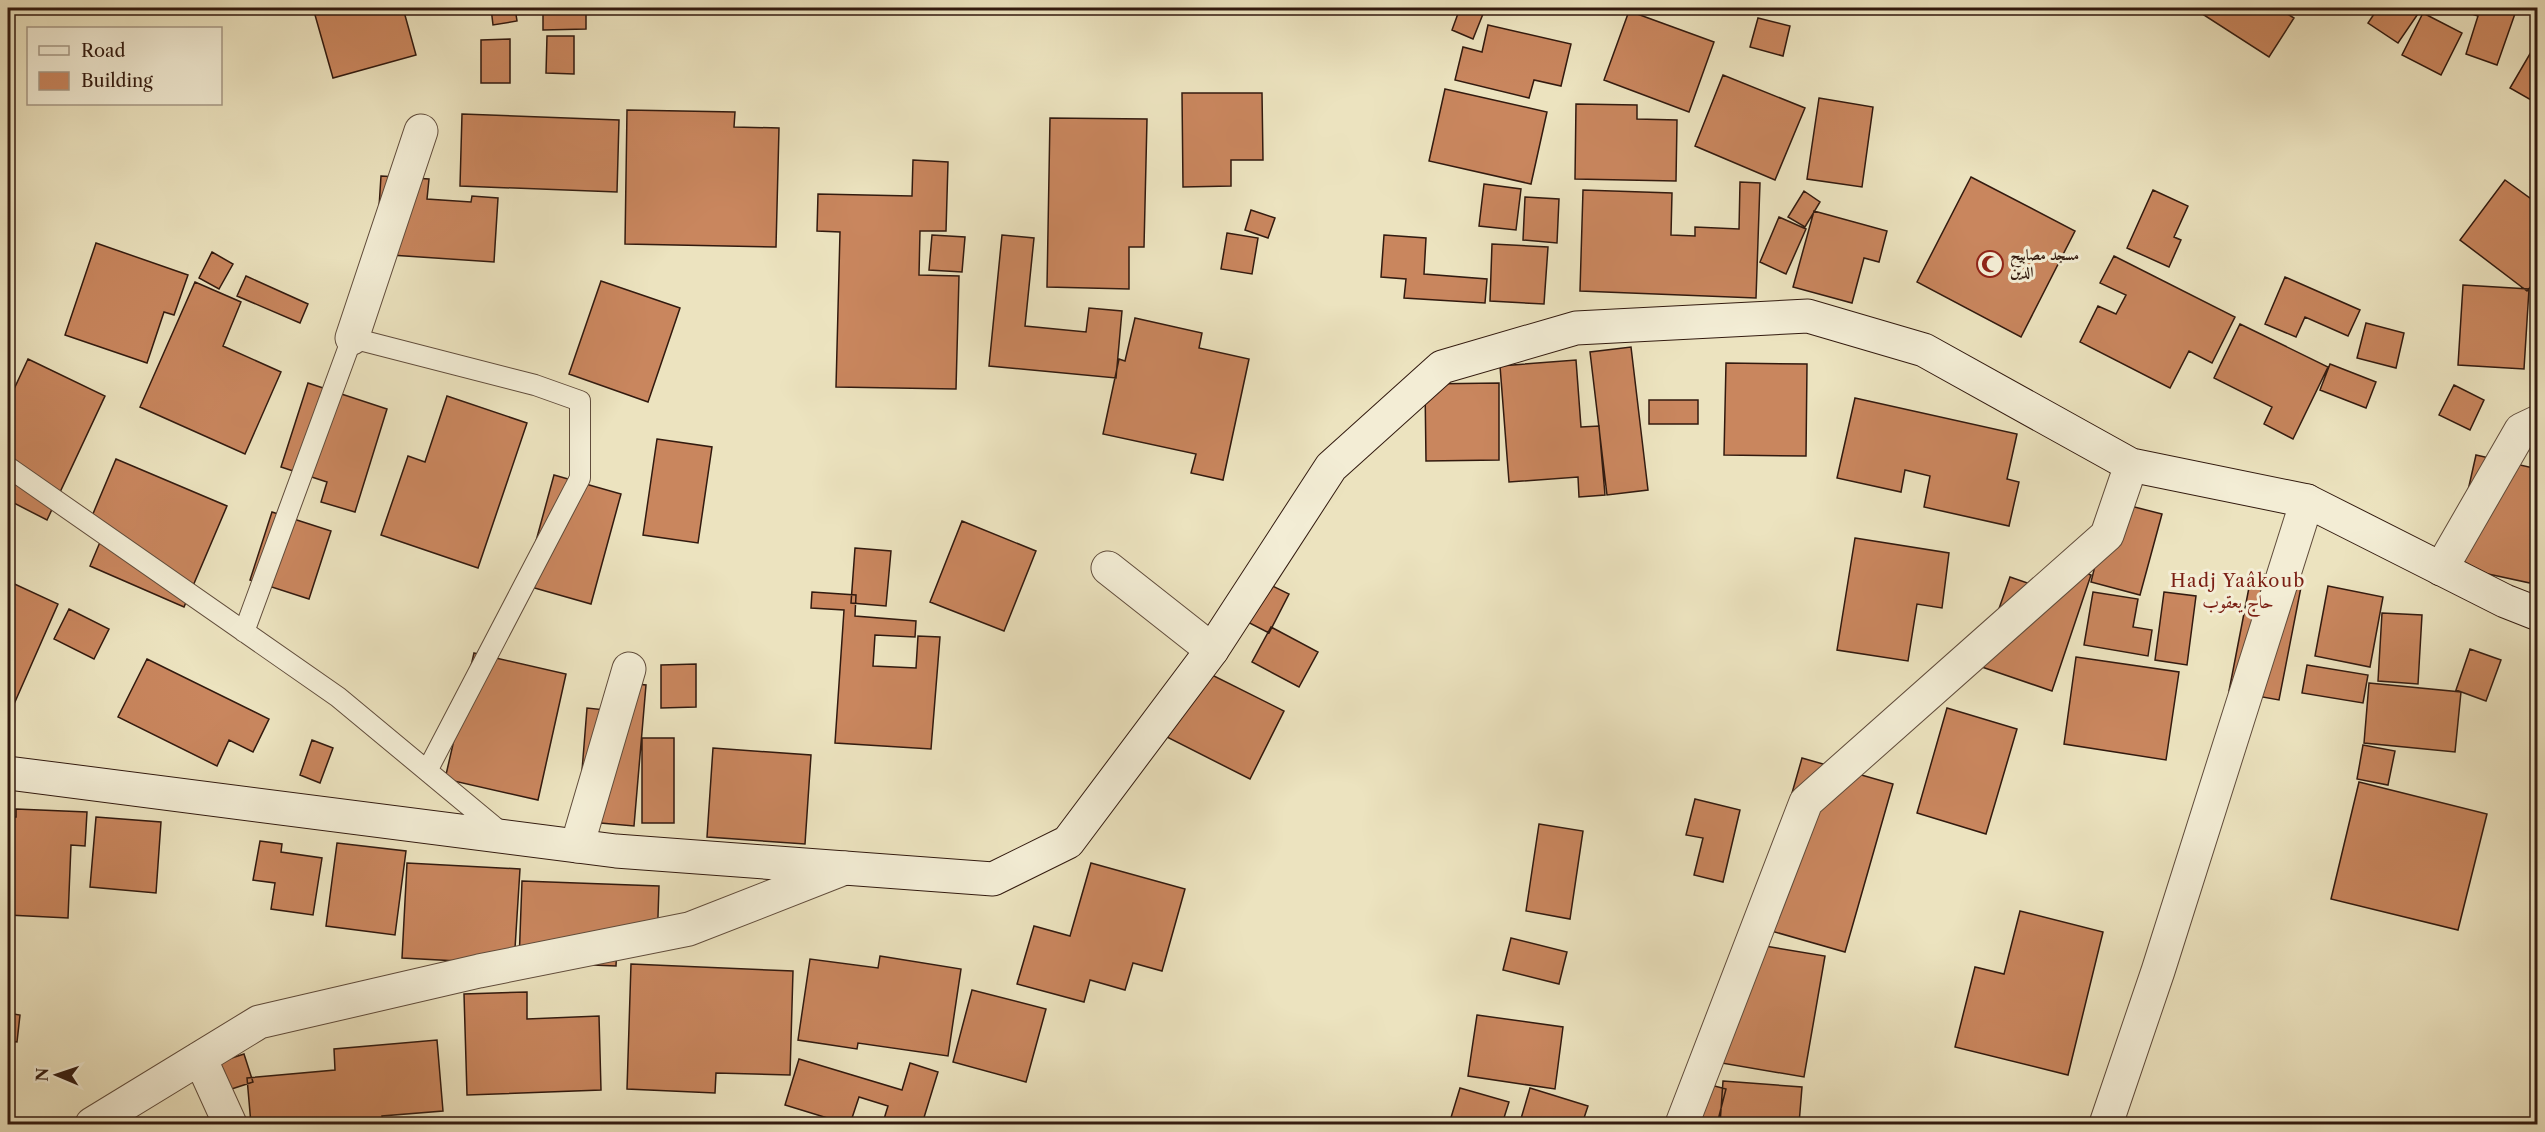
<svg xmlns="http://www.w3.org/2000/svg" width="2545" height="1132" font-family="'Libre Caslon Text',Amiri,serif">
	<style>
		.building { fill: #c9865e; stroke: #321a0f; stroke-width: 1.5 }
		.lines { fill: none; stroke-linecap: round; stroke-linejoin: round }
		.lane-casing { stroke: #604c3b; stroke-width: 22 }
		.street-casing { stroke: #604c3b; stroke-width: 35 }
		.secondary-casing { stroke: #321a0f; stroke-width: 35 }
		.lane { stroke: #f3edd5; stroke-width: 20 }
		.street { stroke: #f3edd5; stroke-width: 33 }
		.secondary { stroke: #f3edd5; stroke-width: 33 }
		.labels { text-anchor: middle; stroke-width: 6; stroke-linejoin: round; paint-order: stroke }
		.poi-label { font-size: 15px; font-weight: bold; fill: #321a0f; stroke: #f3edd5; text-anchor: start }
		.quarter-label { font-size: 18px; letter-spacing: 1.5px; fill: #7a1f14; stroke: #f3edd5 }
	</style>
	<rect width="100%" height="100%" fill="#ece3bf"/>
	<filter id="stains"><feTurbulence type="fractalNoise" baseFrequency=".00333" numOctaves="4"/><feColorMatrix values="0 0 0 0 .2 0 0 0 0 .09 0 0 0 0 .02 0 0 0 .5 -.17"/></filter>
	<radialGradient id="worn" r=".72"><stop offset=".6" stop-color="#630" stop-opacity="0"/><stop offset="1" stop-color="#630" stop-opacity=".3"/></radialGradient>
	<!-- building -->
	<path class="building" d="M313,8H403L416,55L333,78Z
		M491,8H515L517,21L493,25Z
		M543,8H586V29L543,30Z
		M1460,8L1485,9L1473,39L1452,30Z
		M2193,8H2278L2294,18L2269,57Z
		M2378,8H2422L2398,43L2368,23Z
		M2454,8H2517L2497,65L2466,54L2478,16Z
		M1629,11L1714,42L1689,112L1604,80Z
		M2423,13L2462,33L2441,75L2402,55Z
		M1758,18L1790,26L1783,56L1750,47Z
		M1488,25L1571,44L1561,86L1534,80L1529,98L1455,80L1463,47L1482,52Z
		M547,36H574V74L546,73Z
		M510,39V83H481V40Z
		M2538,40V104L2510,88Z
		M1723,75L1805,108L1775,180L1695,146Z
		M1445,89L1547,112L1531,184L1429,161Z
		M1182,93H1262L1263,160H1231V186L1183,187Z
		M1819,98L1873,107L1862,187L1807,179Z
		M1576,104L1637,105V119L1677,120L1676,181L1575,179Z
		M627,110L735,112L734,127L779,128L776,247L625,244Z
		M462,114L619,120L617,192L460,186Z
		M1050,118L1147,119L1144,247H1129V289L1047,287Z
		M913,160L948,162L946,231H920L919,275L959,276L956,389L836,387L840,232L817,231L818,194L912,196Z
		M381,176L429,179L427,199L471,202L472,196L498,198L494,262L376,254Z
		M1971,177L2075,231L2021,337L1917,282Z
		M2505,180L2538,204V278L2527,291L2460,240Z
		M1740,182L1760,183L1756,298L1580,291L1583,190L1672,193L1671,235L1695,236V227L1739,229Z
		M1484,184L1521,189L1516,230L1479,226Z
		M2153,190L2188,206L2174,237L2181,240L2169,267L2127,248Z
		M1804,191L1820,202L1805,227L1788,217Z
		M1525,197L1559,199L1557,243L1523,240Z
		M1251,210L1275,218L1268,238L1245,230Z
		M1814,211L1887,231L1879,262L1864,258L1852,303L1793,287Z
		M1779,217L1806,229L1786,274L1760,262Z
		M1227,233L1258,238L1252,274L1221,269Z
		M932,235L965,237L962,272L929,270Z
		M1002,235L1034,238L1025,326L1086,332L1089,308L1122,311L1116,378L989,366Z
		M1384,235L1426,238L1424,274L1487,279L1485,303L1404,298L1406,279L1381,277Z
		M96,243L188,275L174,315L164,312L147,363L65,335Z
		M1492,244L1548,247L1544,304L1490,301Z
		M212,252L233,264L219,289L199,278Z
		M2114,256L2235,317L2212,363L2189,351L2170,388L2080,342L2098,306L2116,314L2126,295L2100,283Z
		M246,276L308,304L300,323L237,296Z
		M2285,277L2360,310L2348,336L2305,317L2296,337L2265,324Z
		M601,281L680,308L648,402L569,374Z
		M195,282L241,302L223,346L281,372L245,454L140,407Z
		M2463,285L2529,289L2524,369L2458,365Z
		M1135,318L1202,333L1199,348L1249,359L1223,480L1191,473L1196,454L1103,434L1119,359L1125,361Z
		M2366,323L2404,333L2396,368L2357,358Z
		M2240,324L2328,367L2293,439L2264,424L2272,407L2214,378Z
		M1631,347L1648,490L1607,495L1590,352Z
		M28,359L105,396L47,520L8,500L22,467L8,460V402Z
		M1576,360L1581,427L1599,426L1605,495L1579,497L1578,477L1509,482L1500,366Z
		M1726,363L1807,364L1806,456L1724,455Z
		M2330,364L2376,382L2366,408L2320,390Z
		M308,383L387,409L355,512L321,502L327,482L281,467Z
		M1499,383V460L1426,461L1425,384Z
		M2454,385L2484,400L2470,430L2439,415Z
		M447,396L527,423L478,568L381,535L408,456L425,462Z
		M1855,398L2017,434L2007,479L2019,482L2009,526L1924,507L1930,476L1905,470L1901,492L1837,478Z
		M1649,400H1698V424H1649Z
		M657,439L712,447L698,543L643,535Z
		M2476,455L2538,469V565L2535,564L2530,583L2451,566Z
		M116,459L227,506L184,607L90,566L103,535L87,528Z
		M554,475L621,494L591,604L524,585Z
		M2111,501L2162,514L2140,595L2091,582Z
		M272,512L331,531L309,599L250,580Z
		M962,521L1036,551L1004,631L930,602Z
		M1855,538L1949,553L1942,608L1917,604L1908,661L1837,650Z
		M855,548L891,551L886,606L851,603Z
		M2057,564L2091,575L2052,691L1979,666L2010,577L2048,590Z
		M2252,572L2302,582L2279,700L2229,691Z
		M1254,577L1289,594L1269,633L1234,615Z
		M8,581L58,604L11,711L8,709Z
		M2328,586L2383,597L2370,667L2315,656Z
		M812,592L856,595L855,616L916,621L915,637L875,635L873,666L916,668L918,636L940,637L931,749L835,743L844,610L811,608Z
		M2093,592L2138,599L2133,627L2152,630L2148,656L2084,645Z
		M2164,592L2196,596L2187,665L2155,660Z
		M69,609L109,629L94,659L54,639Z
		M2382,613L2422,615L2418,684L2378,681Z
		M1271,627L1318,652L1299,687L1252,662Z
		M2470,649L2501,660L2486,701L2456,690Z
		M474,653L566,674L538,800L445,779Z
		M2076,657L2179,672L2166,760L2064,744Z
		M147,659L269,719L253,752L229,740L217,766L118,717Z
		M696,664V707L661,708V665Z
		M1190,664L1284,711L1250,779L1157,732Z
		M2307,665L2368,675L2363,703L2302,693Z
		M617,682L646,685L634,826L578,821L587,708L615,711Z
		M2369,683L2461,692L2455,752L2364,743Z
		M1947,708L2017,729L1986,834L1917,813Z
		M642,738H674V823H642Z
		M312,740L333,748L320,783L300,775Z
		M2363,745L2395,751L2388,785L2357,779Z
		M713,748L811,755L805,844L707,837Z
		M1802,758L1893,784L1845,952L1754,926Z
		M2359,782L2487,814L2458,930L2331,899Z
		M1695,799L1740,810L1723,882L1694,875L1703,838L1686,835Z
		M16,809L87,812L85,846L71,845L68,918L8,915V817H16Z
		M96,817L161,822L156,893L90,887Z
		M1539,824L1583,831L1570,919L1526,911Z
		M260,841L282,844L281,852L322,858L313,915L271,909L275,883L253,880Z
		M337,843L406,851L395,935L326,926Z
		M407,863L520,869L514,964L402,958Z
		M1091,863L1185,889L1162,971L1133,963L1125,990L1090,980L1084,1002L1017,984L1034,926L1070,936Z
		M522,881L659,886L657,946L617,944L616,966L519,962Z
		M2020,911L2103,932L2068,1075L1955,1047L1975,967L2004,974Z
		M1511,938L1567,952L1559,984L1503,970Z
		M1753,944L1825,956L1804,1077L1704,1060Z
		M880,956L961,969L948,1056L858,1043L857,1049L798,1040L810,959L878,968Z
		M631,964L793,971L790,1075L716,1073L715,1093L627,1089Z
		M972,990L1046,1009L1026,1082L953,1062Z
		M527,992V1019L599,1016L601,1090L467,1095L464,994Z
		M8,1013L20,1015L17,1042L8,1041Z
		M1477,1015L1563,1027L1555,1089L1468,1076Z
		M437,1040L443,1111L382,1116L383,1124H251L247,1078L335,1070L334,1049Z
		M244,1054L253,1082L204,1098L195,1070Z
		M799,1059L902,1090L910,1063L938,1072L922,1124H903L884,1119L888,1106L859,1097L850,1124H847L785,1105Z
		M1688,1079L1726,1089L1717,1124L1704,1122L1703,1124H1676Z
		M1723,1081L1802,1087L1799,1124H1720Z
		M1460,1088L1509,1102L1502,1124H1449Z
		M1530,1088L1588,1106L1582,1124H1529L1520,1122Z"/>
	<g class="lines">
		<defs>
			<path id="lane" d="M8,467L338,697L503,834
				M244,632L352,338L535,385L580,401V478L427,771"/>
			<path id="street" d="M352,338L421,131
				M1108,568L1212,650
				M2441,569L2521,430L2538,422
				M577,846L629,669
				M200,1058L230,1124
				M92,1124L259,1022L479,971L689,929L845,868
				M1682,1124L1806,802L2107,535L2131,465
				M2106,1124L2158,971L2307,501"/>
			<path id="secondary" d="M8,773L616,851L993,879L1068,842L1212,650L1331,467L1442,367L1576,328L1808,316L1924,350L2131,465L2307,501L2505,601L2538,614"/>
		</defs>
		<!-- lane casing -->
		<use href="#lane" class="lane-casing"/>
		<!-- street casing -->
		<use href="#street" class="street-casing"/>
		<!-- secondary casing -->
		<use href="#secondary" class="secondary-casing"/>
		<!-- lane -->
		<use href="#lane" class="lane"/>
		<!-- street -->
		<use href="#street" class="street"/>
		<!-- secondary -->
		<use href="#secondary" class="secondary"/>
	</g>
	<!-- icons -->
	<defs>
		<symbol id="mosque-ring" viewBox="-11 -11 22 22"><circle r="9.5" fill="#f3edd5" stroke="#8f2418" stroke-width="1.5"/><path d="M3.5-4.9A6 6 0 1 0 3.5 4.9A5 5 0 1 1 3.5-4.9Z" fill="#8f2418"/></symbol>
	</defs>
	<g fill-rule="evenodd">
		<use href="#mosque-ring" x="1975" y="249" width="30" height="30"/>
	</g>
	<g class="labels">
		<!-- poi labels -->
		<g class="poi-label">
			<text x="2010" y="260">مسجد مصابيح<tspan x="2010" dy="17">الدين</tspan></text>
		</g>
		<!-- quarter labels -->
		<g class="quarter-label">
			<text x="2238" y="587">Hadj Yaâkoub<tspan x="2238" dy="21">حاج يعقوب</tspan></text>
		</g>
	</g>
	<!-- margin -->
	<rect width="2545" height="1132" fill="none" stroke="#ece3bf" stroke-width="30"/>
	<rect x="9" y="9" width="2527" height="1114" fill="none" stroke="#321a0f" stroke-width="3"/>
	<rect x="15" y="15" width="2515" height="1102" fill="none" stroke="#321a0f" stroke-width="1.5"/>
	<!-- legend -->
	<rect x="27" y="27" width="195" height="78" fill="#f3edd5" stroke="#a69986" stroke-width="1.5"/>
	<rect x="39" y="46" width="30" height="9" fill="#f3edd5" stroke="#a69986" stroke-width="1.5"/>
	<text x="81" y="57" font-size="18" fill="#321a0f">Road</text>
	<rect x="39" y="72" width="30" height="18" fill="#c9865e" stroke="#a69986" stroke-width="1.5"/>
	<text x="81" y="87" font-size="18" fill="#321a0f">Building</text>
	<!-- north arrow -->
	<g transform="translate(57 1075) rotate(272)" stroke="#f3edd5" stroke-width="4.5" paint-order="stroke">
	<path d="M0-4.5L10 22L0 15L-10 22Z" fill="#321a0f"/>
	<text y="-9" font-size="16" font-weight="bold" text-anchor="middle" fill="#321a0f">N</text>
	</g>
	<rect width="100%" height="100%" filter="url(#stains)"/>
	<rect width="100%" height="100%" fill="url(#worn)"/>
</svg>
